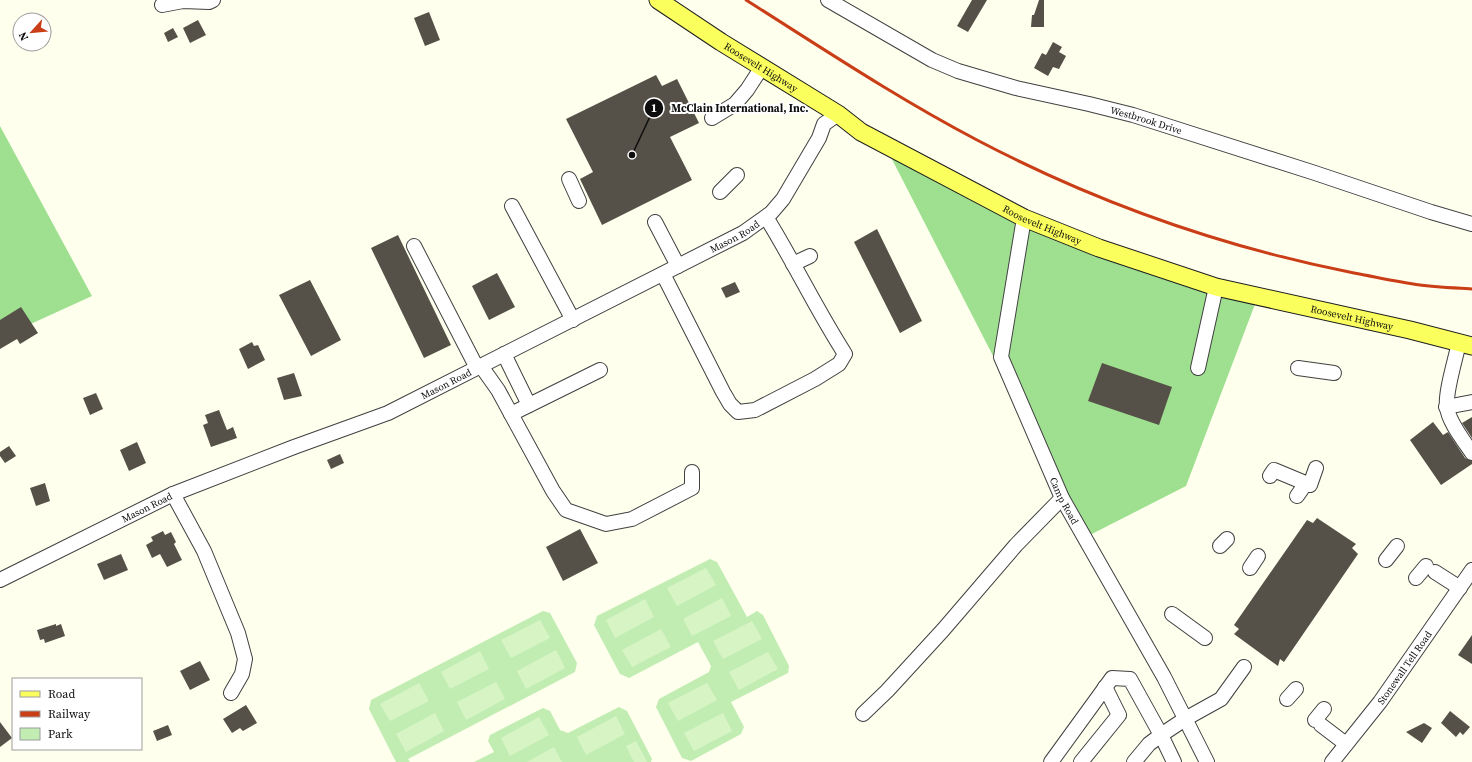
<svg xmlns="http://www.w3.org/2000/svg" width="1472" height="762" font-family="'Source Serif 4',serif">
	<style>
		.green { fill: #c1edb2 }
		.forest { fill: #9fe090 }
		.pitch { fill: #d7f4c5 }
		.building { fill: #565148 }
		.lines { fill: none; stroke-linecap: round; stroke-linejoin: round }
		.minor-casing { stroke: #404040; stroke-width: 16 }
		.major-casing { stroke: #1e1e1e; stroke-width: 19 }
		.minor { stroke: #fff; stroke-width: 14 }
		.major { stroke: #fbff5d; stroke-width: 17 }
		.rail { stroke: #ca3e17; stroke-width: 3 }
		.labels { text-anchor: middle; stroke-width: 4; stroke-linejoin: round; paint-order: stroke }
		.street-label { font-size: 10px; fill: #0d0d0d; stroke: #fff }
		.leader { fill: none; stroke: #0d0d0d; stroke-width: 1.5 }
		.callout-dot { fill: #0d0d0d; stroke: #fff; stroke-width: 1.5 }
		.mark-label { font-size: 12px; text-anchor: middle; font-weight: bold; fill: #fff }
		.callout-label { font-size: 11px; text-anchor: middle; font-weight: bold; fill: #0d0d0d; stroke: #fff; stroke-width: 4; stroke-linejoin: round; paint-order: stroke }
	</style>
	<rect width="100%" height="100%" fill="#feffed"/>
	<!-- green -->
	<path class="green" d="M710,559L717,562L747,617L757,611L763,615L789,666L788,673L731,702L744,727L741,734L691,761L682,758L656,707L659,699L709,672L711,666L698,642L629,678L620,674L594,625L597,616Z
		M543,611L550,613L577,663L575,672L408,759L410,762H396L369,709L371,700Z
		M619,707L627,711L652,759L651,762H474L494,752L488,741L490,735L543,708L550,711L560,730L568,733Z"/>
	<!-- forest -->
	<path class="forest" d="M0,126L92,296L0,338Z
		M879,134L1039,222L1226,283L1260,291L1186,486L1086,537Z"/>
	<!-- pitch -->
	<path class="pitch" d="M706,568L716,585L677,606L667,588Z
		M722,598L731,616L692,636L683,619Z
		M645,599L654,617L615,638L606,620Z
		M540,620L550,638L511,658L501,640Z
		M752,621L762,639L723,659L713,641Z
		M661,629L671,647L632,667L622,650Z
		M556,650L565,668L526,689L517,671Z
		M480,651L489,669L450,689L441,672Z
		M768,652L778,669L739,690L729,672Z
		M496,682L505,699L466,720L457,702Z
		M419,683L429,701L390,721L380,704Z
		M707,683L717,700L678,721L668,703Z
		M435,713L444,731L406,752L396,734Z
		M723,713L732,731L694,751L684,733Z
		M616,716L625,734L586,755L577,737Z
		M539,717L549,735L510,756L501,738Z
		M636,741L647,762H634L626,746Z
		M554,747L562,762H527Z"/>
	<!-- building -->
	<path class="building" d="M972,0H987L968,32L957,26Z
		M1039,0H1044V27H1031L1032,15H1034Z
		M429,12L440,40L425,46L414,18Z
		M198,20L206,35L190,43L183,28Z
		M173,28L178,37L168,42L164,33Z
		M1053,42L1062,47L1059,52L1066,56L1059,69L1053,67L1048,76L1034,68L1042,53L1046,55Z
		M656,75L662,86L677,79L699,123L670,137L692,180L602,225L580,179L593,172L566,119Z
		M877,229L922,321L900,333L854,242Z
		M398,235L451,345L424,358L371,248Z
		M497,273L515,307L489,320L472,286Z
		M310,280L341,340L311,356L279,295Z
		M735,282L740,292L726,298L721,288Z
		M21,307L38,333L20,344L17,339L0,349V320Z
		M252,342L254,346L258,345L265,360L248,369L239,349Z
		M1102,363L1172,387L1159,425L1088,401Z
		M294,373L302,396L284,400L277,378Z
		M96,393L103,409L90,415L83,398Z
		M219,410L227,430L233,427L237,438L211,447L203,425L208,423L205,415Z
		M1472,417V438L1462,423Z
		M1433,422L1443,435L1448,432L1465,458L1472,461V464L1441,485L1410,440Z
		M137,442L146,463L129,471L120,450Z
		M9,446L16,456L5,463L0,456V452Z
		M340,454L344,463L331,469L327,460Z
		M45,483L50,501L36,506L30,488Z
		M1317,518L1356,544L1352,548L1358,554L1284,662L1280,659L1278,666L1234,634L1239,629L1234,625L1307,520L1313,523Z
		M580,529L598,563L563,581L546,547Z
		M163,531L165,535L171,532L176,542L174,544L182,560L167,567L160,554L152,558L146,545L153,541L151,537Z
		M121,554L128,570L104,580L97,564Z
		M56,624V626L61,624L65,636L45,643L44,639L40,640L37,630Z
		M1472,635V664L1458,655Z
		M200,661L210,680L190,690L180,671Z
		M246,705L257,723L243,731L240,728L232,733L223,719Z
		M1450,711L1470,727L1463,735L1460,732L1456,737L1441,723Z
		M0,722L12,738L0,747Z
		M1424,723L1432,728L1422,743L1406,732Z
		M168,725L172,735L157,741L153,731Z"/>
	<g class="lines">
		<defs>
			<g id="minor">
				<path id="s1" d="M828,0L932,60L958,71L1016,88L1089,104L1133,115L1315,173L1431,212L1472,224"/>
				<path d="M162,5L183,1L209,2L213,0"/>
				<path d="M712,118L735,104L747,90L762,67"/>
				<path d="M569,179L579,201"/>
				<path d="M720,192L737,175"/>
				<path d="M512,206L573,320"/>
				<path id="s2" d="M1024,218L1001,357L1062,498L1164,677L1207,762"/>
				<path d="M655,222L678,266"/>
				<path d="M414,246L477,368"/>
				<path d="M793,264L810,256"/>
				<path d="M663,274L723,392L730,404L738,412L755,410L815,379L839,364L845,354C816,309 794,262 766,217"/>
				<path d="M1459,342C1456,358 1445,392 1447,407C1448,421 1464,441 1472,453"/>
				<path d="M504,354L529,405"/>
				<path d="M481,366L498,390L553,491L566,510L606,524L632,519L692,488V472"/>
				<path d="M1198,368L1216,287"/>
				<path d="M1298,368L1334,373"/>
				<path d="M1446,407L1472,402"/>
				<path d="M511,414L600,370"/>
				<path d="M1270,476L1274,470L1310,485L1316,468"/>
				<path d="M173,494L204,551L238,633L245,659L242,674L231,693"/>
				<path d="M1297,496L1306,483"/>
				<path d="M1220,546L1227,539"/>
				<path d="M1386,560L1397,546"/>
				<path d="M1250,568L1258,556"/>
				<path d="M1435,572L1460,588"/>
				<path d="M1416,578L1426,566"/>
				<path id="s3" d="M0,580L173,494L294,447L388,413L743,233L771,213L783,199L819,138L824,124L838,114"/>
				<path d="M1172,614L1205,638"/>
				<path d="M1287,699L1296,689"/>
				<path d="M863,714L887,691L943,630L1016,545L1062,498"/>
				<path d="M1315,720L1324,709"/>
				<path d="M1321,725L1346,744"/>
				<path d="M1051,762L1112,678L1130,679L1161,735L1174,762"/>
				<path d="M1081,762L1119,715L1105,687"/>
				<path d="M1134,762L1149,744L1161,735L1185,719L1221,699L1244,667"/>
				<path id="s4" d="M1332,762L1380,702L1472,570"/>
			</g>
			<g id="major">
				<path id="s5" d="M658,0L721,42L838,114L861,132L1024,218L1099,248L1216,287L1410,330L1472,346"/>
			</g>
		</defs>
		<!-- minor casing -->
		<use href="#minor" class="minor-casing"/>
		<!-- major casing -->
		<use href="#major" class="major-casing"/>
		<!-- minor -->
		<use href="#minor" class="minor"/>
		<!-- major -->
		<use href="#major" class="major"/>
		<!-- rail -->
		<path class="rail" d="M746,0C822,48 897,98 977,140C1095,202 1222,247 1354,273C1376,277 1398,282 1420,285C1437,287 1455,288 1472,289"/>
	</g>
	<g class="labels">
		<!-- street labels -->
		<g class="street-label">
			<text dy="4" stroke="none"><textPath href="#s5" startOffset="123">Roosevelt Highway</textPath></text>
			<text dy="4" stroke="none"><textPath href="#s1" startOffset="343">Westbrook Drive</textPath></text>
			<text dy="4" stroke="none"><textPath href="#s5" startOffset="446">Roosevelt Highway</textPath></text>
			<text dy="4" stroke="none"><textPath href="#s3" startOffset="812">Mason Road</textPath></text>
			<text dy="4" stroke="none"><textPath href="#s5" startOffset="770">Roosevelt Highway</textPath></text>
			<text dy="4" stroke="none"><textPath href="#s3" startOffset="488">Mason Road</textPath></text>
			<text dy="4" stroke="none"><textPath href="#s2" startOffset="298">Camp Road</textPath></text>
			<text dy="4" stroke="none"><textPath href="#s3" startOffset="164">Mason Road</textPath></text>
			<text dy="4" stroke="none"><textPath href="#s4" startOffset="119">Stonewall Tell Road</textPath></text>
		</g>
	</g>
	<!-- callouts -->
	<path class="leader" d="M632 155L654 108"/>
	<g class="callout-dot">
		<circle cx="632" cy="155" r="4"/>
		<circle cx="654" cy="108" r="10"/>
	</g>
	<g class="mark-label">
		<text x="654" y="112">1</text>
	</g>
	<g class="callout-label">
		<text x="740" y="112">McClain International, Inc.</text>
	</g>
	<!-- legend -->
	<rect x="12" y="678" width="130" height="72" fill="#ffffff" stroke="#9e9e9e"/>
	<rect x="20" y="691" width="20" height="6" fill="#fbff5d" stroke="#9e9e9e"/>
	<text x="48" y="698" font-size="12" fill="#0d0d0d">Road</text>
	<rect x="20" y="711" width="20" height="6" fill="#ca3e17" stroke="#9e9e9e"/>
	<text x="48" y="718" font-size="12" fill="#0d0d0d">Railway</text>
	<rect x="20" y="728" width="20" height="12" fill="#c1edb2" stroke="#9e9e9e"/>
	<text x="48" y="738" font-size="12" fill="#0d0d0d">Park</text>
	<!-- north arrow -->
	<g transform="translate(32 32) rotate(243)"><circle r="19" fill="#ffffff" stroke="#9e9e9e"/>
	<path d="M0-3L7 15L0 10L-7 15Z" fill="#ca3e17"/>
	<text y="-6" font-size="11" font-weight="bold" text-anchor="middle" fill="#0d0d0d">N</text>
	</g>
</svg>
